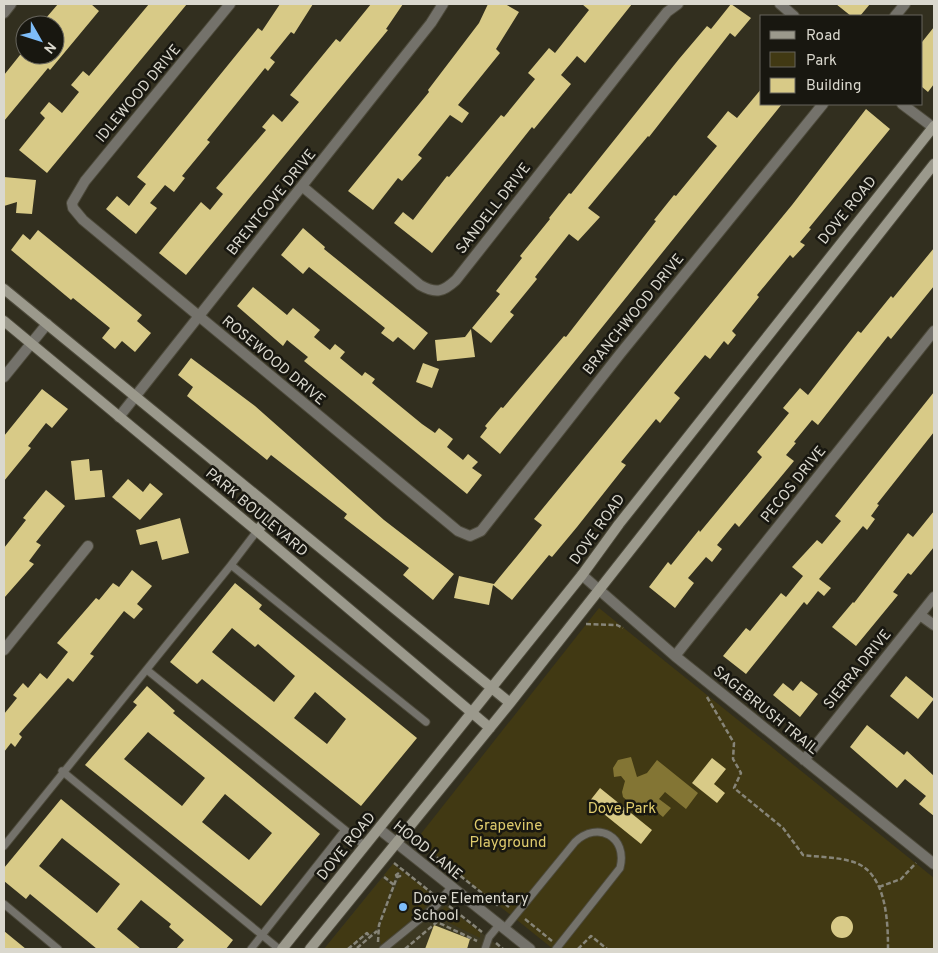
<svg xmlns="http://www.w3.org/2000/svg" width="938" height="953" font-family="Overpass,sans-serif">
	<style>
		.built { fill: #3d3922 }
		.green { fill: #413913 }
		.water { fill: #837534 }
		.building { fill: #d8ca87; fill-rule: evenodd }
		.lines { fill: none; stroke-linecap: round; stroke-linejoin: round }
		.service-casing { stroke: #4d4a3b; stroke-width: 9 }
		.minor-casing { stroke: #4d4a3b; stroke-width: 12 }
		.secondary-casing { stroke: #4d4a3b; stroke-width: 12 }
		.path { stroke: #878578; stroke-width: 2.5; stroke-dasharray: 5 2.5; stroke-linecap: butt }
		.service { stroke: #74726b; stroke-width: 7 }
		.minor { stroke: #74726b; stroke-width: 10 }
		.secondary { stroke: #9b998c; stroke-width: 10 }
		.poi-dot { fill: #7ebdf9; stroke: #181710; stroke-width: 2 }
		.labels { text-anchor: middle; stroke-width: 5; stroke-linejoin: round; paint-order: stroke }
		.street-label { font-size: 15px; fill: #dad8ce; stroke: #181710 }
		.park-label { font-size: 15px; fill: #dfcb6d; stroke: #181710 }
		.poi-label { font-size: 15px; fill: #dad8ce; stroke: #181710; text-anchor: start }
	</style>
	<rect width="100%" height="100%" fill="#322f1f"/>
	<!-- built -->
	<path class="built" d="M393,864L449,907L502,949H324Z"/>
	<!-- green -->
	<path class="green" d="M599,608L934,878V949H553L421,843L420,835Z
		M393,864L434,896L423,910L381,945C375,923 391,899 399,879L402,876L400,872H396L393,883L384,875Z
		M382,878L392,886L376,929L370,934L367,932L346,949H324Z
		M445,906L480,932V938L437,917Z"/>
	<!-- water -->
	<path class="water" d="M631,757L637,777L647,773L657,760L698,793L686,809L665,792L659,799L671,808L663,817L652,808L645,816L623,797L622,792L625,781L621,776L614,777L613,768L618,760Z"/>
	<!-- building -->
	<path class="building" d="M58,4H91L99,11L50,70L48,68L4,121V75L20,55H55V25H40Z
		M149,4H187L47,173L19,150L45,118L40,113L49,102L62,113L79,92L71,85L83,71L89,76Z
		M280,4H313L294,34L291,32L270,58L275,62L268,71L265,68L207,140L210,142L182,176L185,178L174,192L165,185L150,203L157,208L136,234L106,209L117,196L129,206L146,184L137,177L258,28L262,31Z
		M371,4H403L386,29L388,30L186,275L159,253L201,202L210,210L223,194L216,188L266,130L262,127L273,114L282,122L299,102L290,95L336,39L340,42Z
		M488,4H505L519,12L496,49L500,53L458,105L469,113L462,123L450,115L418,155L422,158L402,181L398,178L373,210L348,191L429,92L428,90L479,23Z
		M582,4H632L585,63L577,56L561,75L571,84L534,129L532,127L432,253L394,223L403,212L413,220L447,176L449,177L501,115L504,117L535,79L528,73L549,48L555,53L589,10Z
		M731,4L751,18L735,37L730,33L649,137L648,136L588,208L600,217L578,241L569,234L535,277L537,279L510,312L514,315L491,343L472,328L500,294L496,291L522,258L520,256L550,219L549,218L569,193L571,194L679,59L707,26L711,29Z
		M836,4H870L860,16H851Z
		M934,27V84L928,92L922,87V42Z
		M762,88V104H782L500,454L480,437L487,428L485,426L501,407L503,408L564,336L566,337L656,221L654,220L674,195L676,196L717,146L707,137L728,111L737,118Z
		M866,109L890,129L809,228L811,229L800,242L805,245L793,258L790,255L757,295L759,297L732,331L736,335L728,345L724,341L710,359L705,355L674,393L680,398L660,423L656,419L621,462L626,465L577,527L552,557L549,555L512,600L493,585L489,605L454,598L459,576L494,584L522,550L542,525L534,519L792,205Z
		M4,177L36,180L32,214L16,213L17,202L4,206Z
		M303,228L325,247L324,249L428,333L414,350L398,337L393,342L381,333L385,328L309,267L303,274L281,255Z
		M38,230L142,315L137,321L151,333L135,352L122,341L115,349L102,338L110,328L73,298L71,300L11,250L23,234L30,240Z
		M934,248V286L891,339L888,336L818,425L812,420L794,442L796,443L786,455L794,461L739,527L735,523L717,545L722,549L712,562L706,557L688,578L694,583L675,608L649,587L668,562L671,565L699,530L700,532L762,457L757,452L789,413L783,408L800,388L808,395L858,331L861,333L891,296L893,298Z
		M253,287L287,315L293,308L320,330L314,337L330,350L335,344L345,352L340,358L362,376L365,372L375,379L372,383L422,424L435,433L439,428L453,439L447,447L463,460L468,454L478,462L472,468L482,475L467,494L304,361L308,357L287,340L283,346L237,306Z
		M471,329L475,357L437,361L435,340L465,337Z
		M191,358L255,406L384,520L454,574L433,600L403,575L409,568L344,518L347,514L271,455L267,460L187,396L193,387L178,375Z
		M423,363L439,369L432,388L416,382Z
		M42,389L68,409L52,428L46,423L28,446L31,448L4,481V436Z
		M934,392V432L877,504L879,505L871,516L875,519L867,530L863,526L819,579L831,588L824,596L818,591L807,605L804,602L746,674L723,656L746,628L750,631L781,593L786,597L803,576L792,567L817,540L822,544L841,521L835,516Z
		M89,459L90,471L102,470L105,497L75,500L71,461Z
		M128,479L143,492L150,483L163,494L140,520L112,497Z
		M46,490L65,506L36,542L41,545L29,561L34,564L4,598V548L26,520L23,518Z
		M934,511V547L911,575L908,573L893,592L898,595L856,646L832,627L853,602L854,603L908,533L913,537Z
		M180,518L189,553L162,560L157,541L140,545L136,530Z
		M132,570L152,586L137,604L143,609L134,619L124,611L90,654L94,656L73,682L68,678L19,734L22,737L15,747L11,743L4,752V714L17,698L13,695L23,683L28,688L40,673L47,679L68,652L57,643L96,598L99,600L113,583L119,587Z
		M235,583L262,605L259,609L417,738L361,806L202,679L197,684L170,662ZM232,628L255,647L258,644L295,676L274,702L212,652ZM315,692L346,719L327,744L294,718Z
		M906,676L934,699L918,719L890,696Z
		M801,681L818,694L800,717L773,695L783,683L793,691Z
		M147,686L175,711L173,713L320,834L261,906L85,765L137,705L133,702ZM148,732L205,778L182,806L124,759ZM225,794L272,833L249,860L202,822Z
		M867,725L904,755L907,751L934,776V816L919,804L926,796L905,779L897,788L850,747Z
		M712,758L726,769L714,784L725,793L717,803L692,783Z
		M600,788L652,830L641,844L589,802Z
		M61,799L233,940L226,949H176L184,940L169,927L171,924L141,900L117,929L141,949H97L30,894L26,899L4,881V868ZM62,838L120,884L97,913L39,866Z
		M831 927a11 11 0 1 1 22 0a11 11 0 1 1-22 0Z
		M434,925L470,939L467,949H425Z
		M4,931L26,949H4Z"/>
	<g class="lines">
		<defs>
			<path id="service" d="M231,565L257,531
				M147,670L365,846
				M62,771L279,949
				M4,846L231,565L426,722
				M4,904L58,949
				M504,929L575,842C598,820 628,837 620,868L556,949
				M251,949L345,830
				M383,949L436,906L451,887
				M485,949L489,937L499,925"/>
			<path id="minor" d="M230,4L85,181L72,203L73,208L83,220L458,531L470,536L481,531L620,354L823,104
				M780,4L794,16
				M4,13L11,4
				M895,16L905,4
				M902,104L934,128
				M303,187L420,285C436,294 443,292 456,280L667,12L678,4
				M4,377L47,324
				M119,417L431,23L443,4
				M582,575L675,656L934,864
				M920,615L934,625
				M4,650L88,546
				M675,656L934,331
				M804,760L934,597
				M379,829L530,949"/>
			<path id="secondary" d="M4,289L510,703
				M4,321L257,531L490,728
				M257,531L274,511
				M282,949L582,575L619,524L934,126
				M310,949L510,703L934,164"/>
		</defs>
		<!-- service casing -->
		<use href="#service" class="service-casing"/>
		<!-- minor casing -->
		<use href="#minor" class="minor-casing"/>
		<!-- secondary casing -->
		<use href="#secondary" class="secondary-casing"/>
		<!-- path -->
		<path class="path" d="M586,624L617,625L623,628
			M707,697L734,743L733,759L741,773L734,788L783,828L803,855C818,857 835,857 850,861C886,869 888,919 888,949
			M415,837L419,843L497,905L500,900L509,907
			M394,863L433,894
			M394,885L397,877L400,876L399,873L396,875L397,877
			M879,887L901,879L916,863
			M449,906L482,932
			M525,919L552,941
			M378,942L379,925L394,885L383,876
			M496,943L503,949
			M357,948L377,931
			M348,949L367,933L370,937
			M405,949L437,922L477,941
			M578,949L591,936L607,949"/>
		<!-- service -->
		<use href="#service" class="service"/>
		<!-- minor -->
		<use href="#minor" class="minor"/>
		<!-- secondary -->
		<use href="#secondary" class="secondary"/>
	</g>
	<!-- markers -->
	<circle class="poi-dot" cx="403" cy="907" r="5"/>
	<g class="labels">
		<!-- street labels -->
		<g class="street-label">
			<text transform="translate(138 93) rotate(-50)" y="5">IDLEWOOD DRIVE</text>
			<text transform="translate(271 202) rotate(-51)" y="5">BRENTCOVE DRIVE</text>
			<text transform="translate(493 208) rotate(-52)" y="5">SANDELL DRIVE</text>
			<text transform="translate(847 210) rotate(-51)" y="5">DOVE ROAD</text>
			<text transform="translate(633 314) rotate(-51)" y="5">BRANCHWOOD DRIVE</text>
			<text transform="translate(274 360) rotate(40)" y="5">ROSEWOOD DRIVE</text>
			<text transform="translate(793 484) rotate(-51)" y="5">PECOS DRIVE</text>
			<text transform="translate(257 512) rotate(40)" y="5">PARK BOULEVARD</text>
			<text transform="translate(597 529) rotate(-54)" y="5">DOVE ROAD</text>
			<text transform="translate(857 669) rotate(-51)" y="5">SIERRA DRIVE</text>
			<text transform="translate(766 710) rotate(39)" y="5">SAGEBRUSH TRAIL</text>
			<text transform="translate(346 846) rotate(-51)" y="5">DOVE ROAD</text>
			<text transform="translate(428 850) rotate(39)" y="5">HOOD LANE</text>
		</g>
		<!-- park labels -->
		<g class="park-label">
			<text x="622" y="813">Dove Park</text>
			<text x="508" y="830">Grapevine<tspan x="508" dy="17">Playground</tspan></text>
		</g>
		<!-- poi labels -->
		<g class="poi-label">
			<text x="413" y="903">Dove Elementary<tspan x="413" dy="17">School</tspan></text>
		</g>
	</g>
	<!-- border -->
	<rect width="938" height="953" fill="none" stroke="#dad8ce" stroke-width="10"/>
	<!-- legend -->
	<rect x="760" y="15" width="162" height="90" fill="#181710" stroke="#66645c"/>
	<rect x="770" y="31" width="25" height="8" fill="#9b998c" stroke="#66645c"/>
	<text x="806" y="40" font-size="15" fill="#dad8ce">Road</text>
	<rect x="770" y="52" width="25" height="15" fill="#413913" stroke="#66645c"/>
	<text x="806" y="65" font-size="15" fill="#dad8ce">Park</text>
	<rect x="770" y="78" width="25" height="15" fill="#d8ca87" stroke="#66645c"/>
	<text x="806" y="90" font-size="15" fill="#dad8ce">Building</text>
	<!-- north arrow -->
	<g transform="translate(40 40) rotate(129)"><circle r="24" fill="#181710" stroke="#66645c"/>
	<path d="M0-4L9 19L0 12L-9 19Z" fill="#7ebdf9"/>
	<text y="-8" font-size="14" font-weight="bold" text-anchor="middle" fill="#dad8ce">N</text>
	</g>
</svg>
